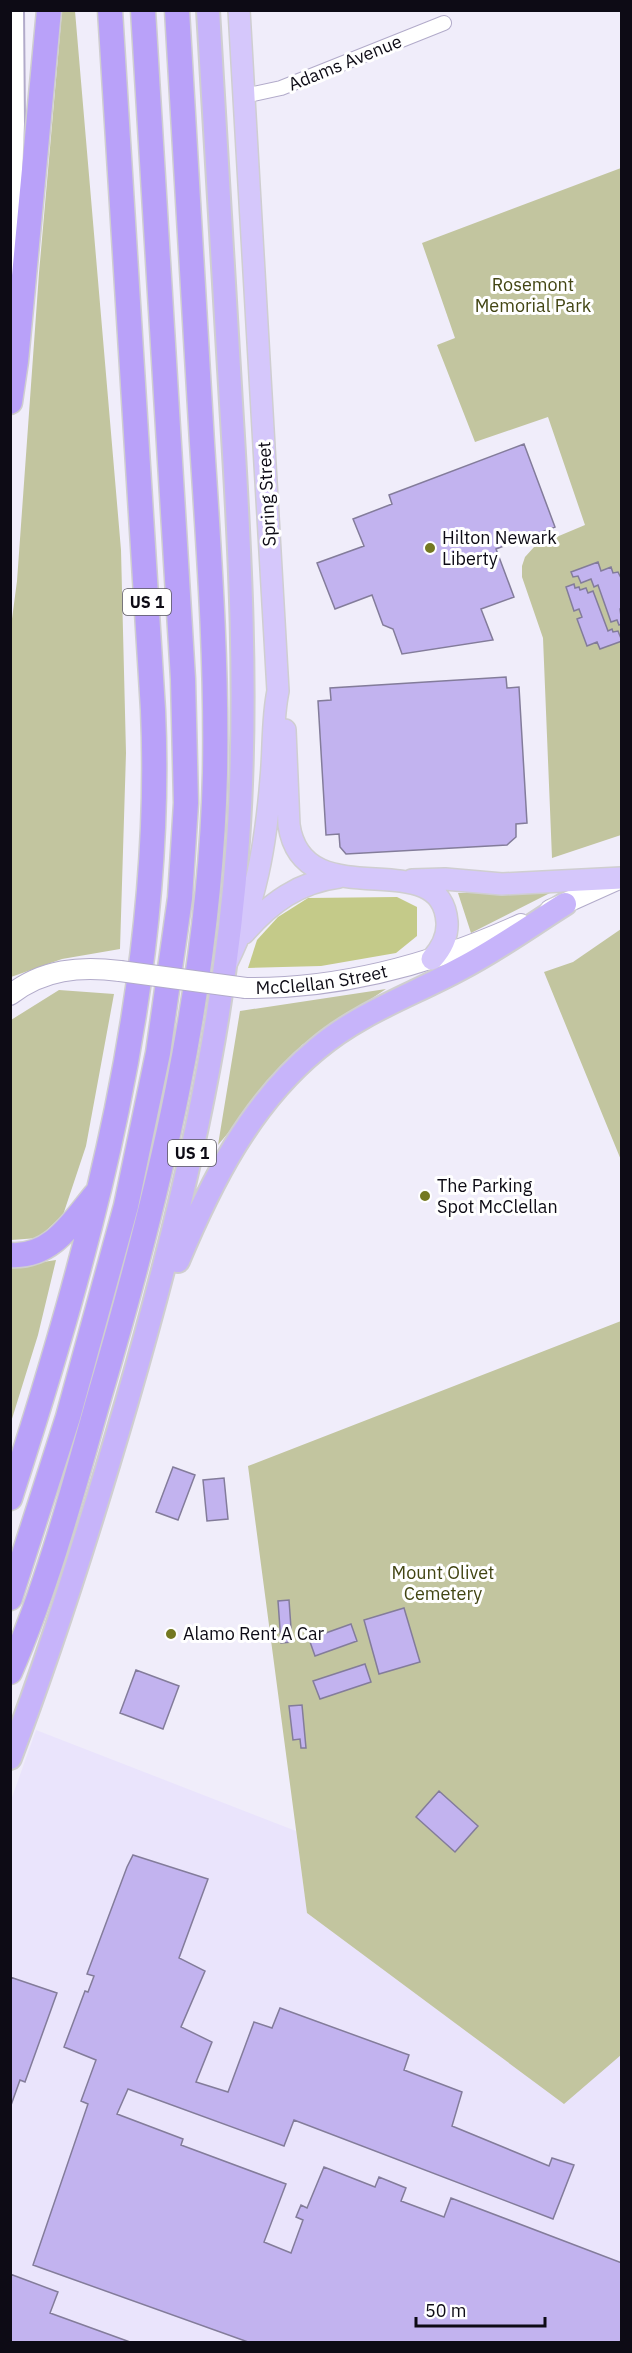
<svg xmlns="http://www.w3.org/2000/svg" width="632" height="2353" font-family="'IBM Plex Sans',sans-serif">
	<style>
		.built { fill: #eae4fc }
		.green { fill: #c2c59f }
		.water { fill: #c4ca89 }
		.building { fill: #c2b3ef; stroke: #837c9a; stroke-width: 1.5 }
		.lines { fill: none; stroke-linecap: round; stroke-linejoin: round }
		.minor-casing { stroke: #b2abca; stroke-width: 16 }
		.tertiary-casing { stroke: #b2abca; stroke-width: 20 }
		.secondary-casing { stroke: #b2abca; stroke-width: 22 }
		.primary-casing { stroke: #cfced0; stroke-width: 24 }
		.trunk-casing { stroke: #cfced0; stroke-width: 26 }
		.motorway-casing { stroke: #cfced0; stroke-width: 27 }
		.minor { stroke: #fff; stroke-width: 14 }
		.tertiary { stroke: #fff; stroke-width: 16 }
		.secondary { stroke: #fff; stroke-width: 20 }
		.primary { stroke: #d5c7fb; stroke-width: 21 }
		.trunk { stroke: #c7b4fa; stroke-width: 22 }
		.motorway { stroke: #b9a1f9; stroke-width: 24 }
		.secondary-bridge-casing { stroke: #b2abca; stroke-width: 22; stroke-linecap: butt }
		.secondary-bridge { stroke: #fff; stroke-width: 20 }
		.poi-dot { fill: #747821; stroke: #fff; stroke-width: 2 }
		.labels { text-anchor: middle; stroke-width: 6; stroke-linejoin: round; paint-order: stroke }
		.shield { fill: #fff; stroke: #56545b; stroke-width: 1.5 }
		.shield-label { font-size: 16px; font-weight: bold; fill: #0d0b15 }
		.street-label { font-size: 18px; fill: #0d0b15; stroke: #fff }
		.park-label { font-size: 18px; fill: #424513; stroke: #fff }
		.poi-label { font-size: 18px; fill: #0d0b15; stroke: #fff; text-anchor: start }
	</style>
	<rect width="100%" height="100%" fill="#f0edfa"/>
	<!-- built -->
	<path class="built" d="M36,1730L296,1831L307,1913L563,2103L621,2055V2342H11L10,1803Z"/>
	<!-- green -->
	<path class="green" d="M62,11H75L121,550L126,753L120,949L62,959L11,977L10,634L17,581L39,273Z
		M621,168V835L552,858L543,638L522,577V566L525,557L535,546L585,525L548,417L475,442L437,345L455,338L422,243Z
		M458,893H550L471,933Z
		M621,929V1160L544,972L573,962Z
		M386,989L302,1045L218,1145L240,1011Z
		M59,990L114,994L86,1146L63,1215L38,1238L11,1240V1020Z
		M56,1260L38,1335L11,1422V1267Z
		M621,1321V2055L564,2104L307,1913L248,1466Z"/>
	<!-- water -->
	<path class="water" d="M397,897L417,907V936L396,953L321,966L248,968L257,940L278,917L308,898Z"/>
	<!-- building -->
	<path class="building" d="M524,444L555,527L496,549L514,597L481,609L493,640L402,654L393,629L383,625L372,595L335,609L317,563L364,546L353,519L392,504L389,495Z
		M598,562L601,571L611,567L613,573L618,572L622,580V608L620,609L622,624L619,625L617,620L611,622L598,585L594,587L591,579L581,583L578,576L573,577L571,572Z
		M574,584L575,588L579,587L580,590L586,588L588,593L593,591L608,631L612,629L613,632L618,631L622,641L600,649L597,642L587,646L577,619L582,617L579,609L574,611L566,587Z
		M506,677L507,688L519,687L527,823L516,824V837L507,845L346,854L340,847L339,834L326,835L318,701L331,700L330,688Z
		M173,1467L195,1475L178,1520L156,1512Z
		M224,1478L228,1519L207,1521L203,1480Z
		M289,1600L292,1642L281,1643L278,1601Z
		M404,1608L420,1662L379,1674L364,1620Z
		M351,1624L357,1641L315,1656L309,1639Z
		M365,1664L371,1682L320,1699L313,1681Z
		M136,1670L179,1686L163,1729L120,1713Z
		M302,1705L306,1748H301L300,1739L293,1740L289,1706Z
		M439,1791L478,1826L455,1852L416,1817Z
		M133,1855L208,1879L179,1958L205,1971L181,2027L212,2042L196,2082L228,2092L254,2022L272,2028L280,2008L409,2055L404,2070L462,2092L452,2126L549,2166L552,2158L574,2165L553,2219L294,2120L284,2146L128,2089L117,2114L183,2139L181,2145L286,2184L264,2242L291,2253L303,2220L296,2217L301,2205L307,2208L324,2167L375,2187L379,2177L406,2188L401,2201L444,2217L451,2198L622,2263V2337L620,2342H248L33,2265L88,2104L81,2101L96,2060L64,2047L85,1991L88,1992L94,1976L87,1974L127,1867Z
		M10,1977L57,1993L25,2082L20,2080L10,2108Z
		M10,2274L58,2292L50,2313L130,2342H10Z"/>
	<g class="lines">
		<defs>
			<path id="minor" d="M244,96L281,88L444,23"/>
			<path id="tertiary" d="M10,277L16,124L15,10"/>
			<g id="secondary">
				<path d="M550,910L619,879"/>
				<path id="s1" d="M246,988C341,989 435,963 521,924"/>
				<path d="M10,995C43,969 80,966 120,971"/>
			</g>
			<path id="primary" d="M285,730L289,825C303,920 441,841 447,922C448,937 442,948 432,959
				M412,880L445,879L502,884L621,878
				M244,933C270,903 299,882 339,877
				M227,962C256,905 266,842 271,779C274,749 272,720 278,691L239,10"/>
			<path id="trunk" d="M178,1261C211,1182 250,1104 317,1049C359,1013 412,995 460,969C497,950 530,926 565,904
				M10,1758C55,1640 92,1521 127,1401C180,1218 225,1032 238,841C248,695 240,549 231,403C223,272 216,141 208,10"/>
			<path id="motorway" d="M10,402L16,361L49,10
				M10,1255C51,1258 72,1223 95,1195
				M10,1498C92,1244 165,979 153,710L110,10
				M10,1598L68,1417L126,1206L158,1053L180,898L186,803L183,679L143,10
				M10,1672C48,1584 73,1490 99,1398C159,1194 210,987 215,773C217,663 209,553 202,443C194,299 185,155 177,10"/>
		</defs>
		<!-- minor casing -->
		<use href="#minor" class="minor-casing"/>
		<!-- tertiary casing -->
		<use href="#tertiary" class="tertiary-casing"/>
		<!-- secondary casing -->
		<use href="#secondary" class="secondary-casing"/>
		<!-- primary casing -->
		<use href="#primary" class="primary-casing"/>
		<!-- trunk casing -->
		<use href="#trunk" class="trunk-casing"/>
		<!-- motorway casing -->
		<use href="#motorway" class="motorway-casing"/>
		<!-- minor -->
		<use href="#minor" class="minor"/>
		<!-- tertiary -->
		<use href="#tertiary" class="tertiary"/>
		<!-- secondary -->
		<use href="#secondary" class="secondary"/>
		<!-- primary -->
		<use href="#primary" class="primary"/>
		<!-- trunk -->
		<use href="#trunk" class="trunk"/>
		<!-- motorway -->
		<use href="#motorway" class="motorway"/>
		<defs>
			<path id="secondary-bridge" d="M120,971L246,988"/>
		</defs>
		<!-- secondary-bridge casing -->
		<use href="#secondary-bridge" class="secondary-bridge-casing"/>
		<!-- secondary-bridge -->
		<use href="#secondary-bridge" class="secondary-bridge"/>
	</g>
	<!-- markers -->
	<g class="poi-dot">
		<circle cx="430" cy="548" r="6"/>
		<circle cx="425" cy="1196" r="6"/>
		<circle cx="171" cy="1634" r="6"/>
	</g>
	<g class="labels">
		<!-- shield labels -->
		<g class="shield">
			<rect x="123" y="589" width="48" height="26" rx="4.5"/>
			<rect x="168" y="1140" width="48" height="26" rx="4.5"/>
		</g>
		<g class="shield-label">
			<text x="147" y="608">US 1</text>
			<text x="192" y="1159">US 1</text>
		</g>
		<!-- street labels -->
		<g class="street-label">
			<text transform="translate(345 63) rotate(-22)" y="6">Adams Avenue</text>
			<text transform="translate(267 494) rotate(-93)" y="6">Spring Street</text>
			<text dy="6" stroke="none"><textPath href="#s1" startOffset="76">McClellan Street</textPath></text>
		</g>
		<!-- park labels -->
		<g class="park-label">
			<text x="533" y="291">Rosemont<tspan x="533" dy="21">Memorial Park</tspan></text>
			<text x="443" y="1579">Mount Olivet<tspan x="443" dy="21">Cemetery</tspan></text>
		</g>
		<!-- poi labels -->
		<g class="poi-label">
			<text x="442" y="544">Hilton Newark<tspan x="442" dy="21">Liberty</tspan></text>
			<text x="437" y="1192">The Parking<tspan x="437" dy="21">Spot McClellan</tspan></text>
			<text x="183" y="1640">Alamo Rent A Car</text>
		</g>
	</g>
	<!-- border -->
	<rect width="632" height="2353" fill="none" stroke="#0d0b15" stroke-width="24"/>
	<!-- scale -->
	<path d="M416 2317v9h129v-9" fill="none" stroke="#0d0b15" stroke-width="3"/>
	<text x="425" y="2317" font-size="18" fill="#0d0b15" stroke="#ffffff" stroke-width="4.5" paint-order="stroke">50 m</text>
</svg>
